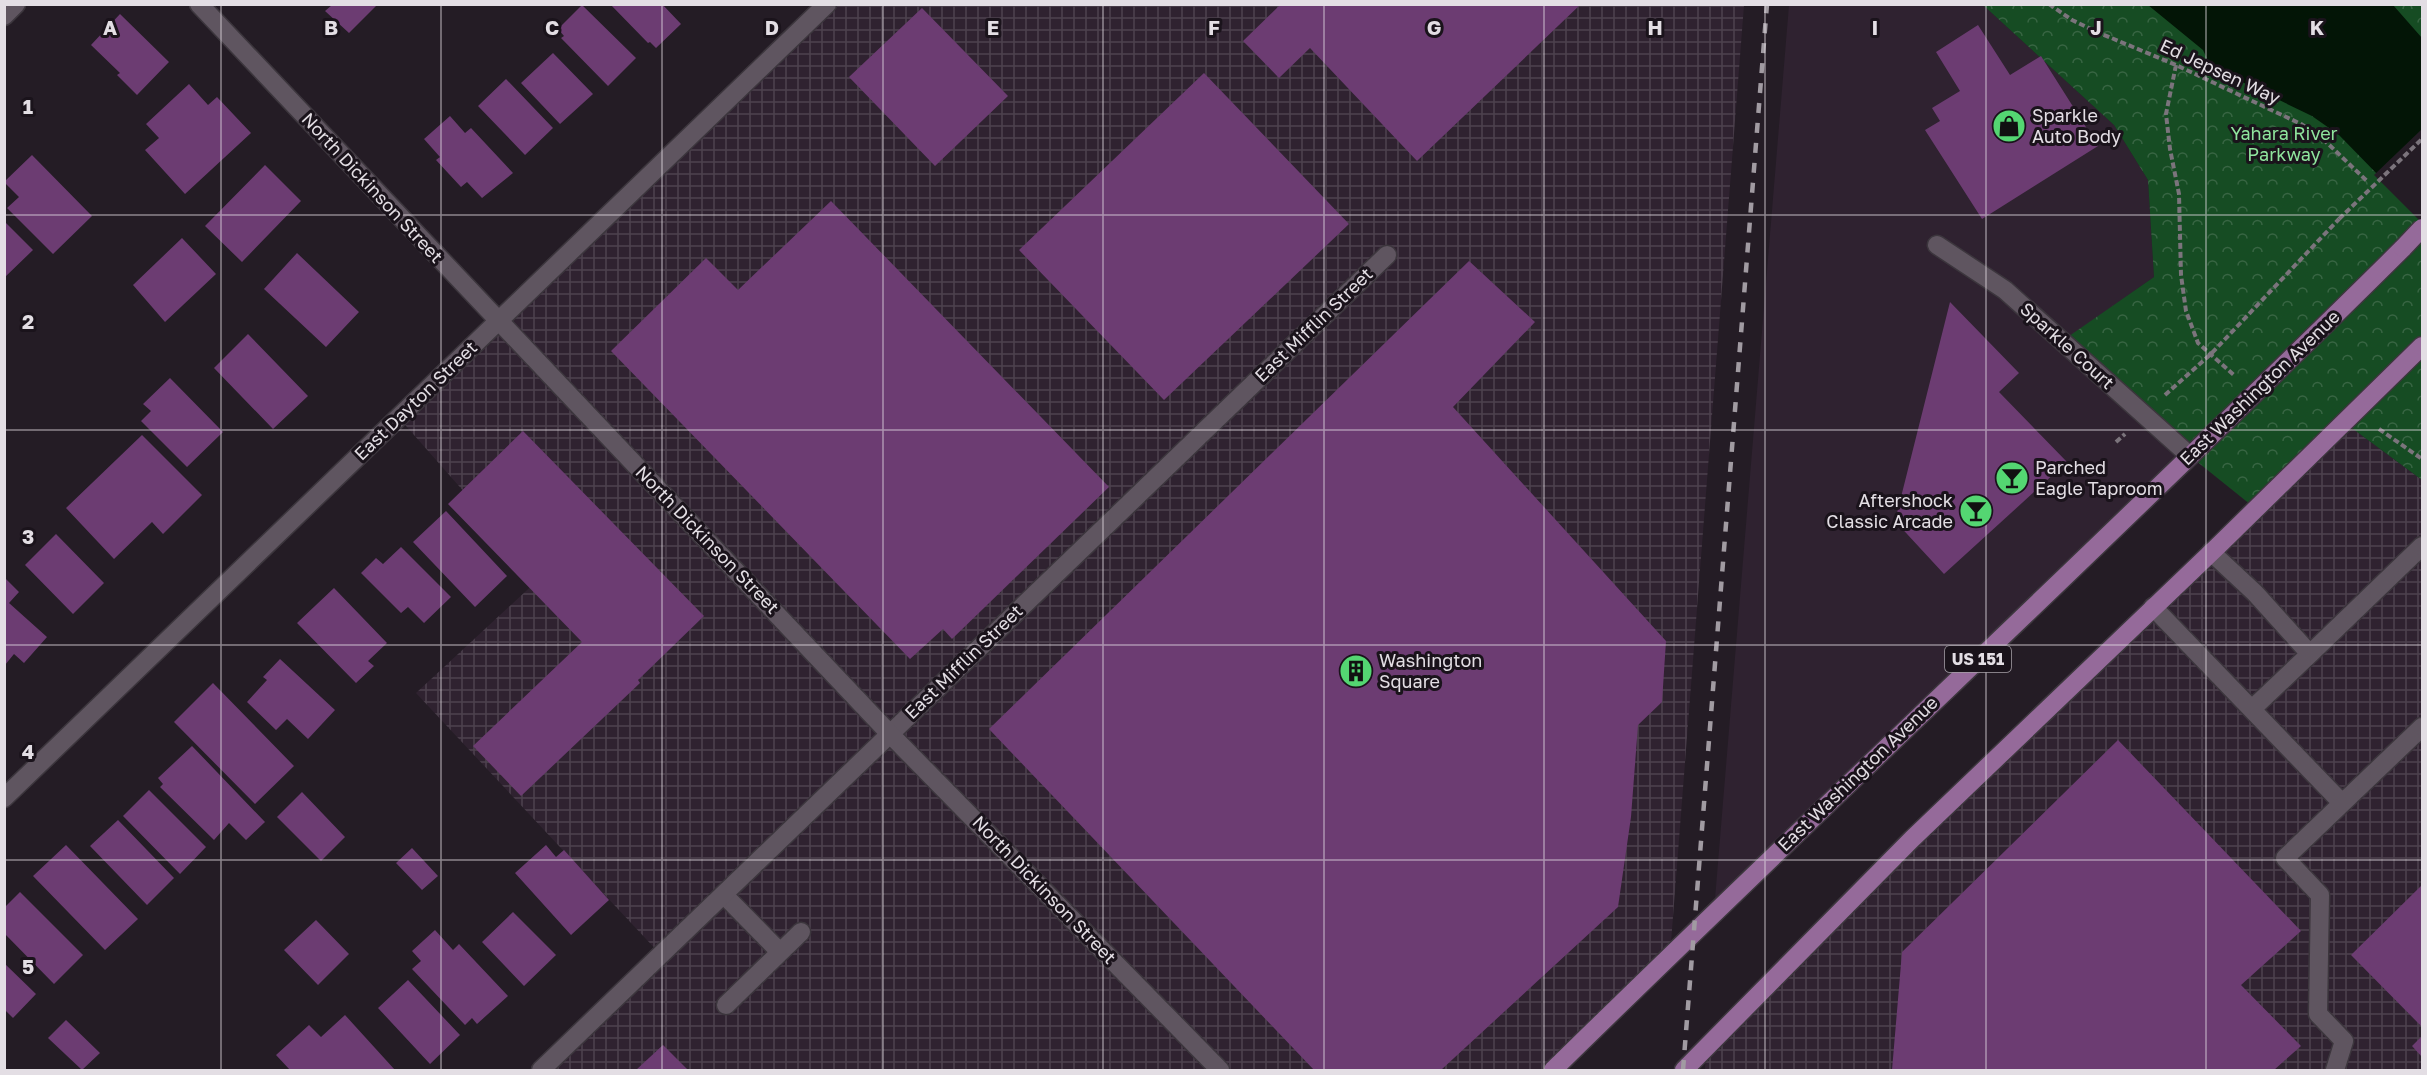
<svg xmlns="http://www.w3.org/2000/svg" width="2427" height="1075" font-family="'Golos Text',sans-serif">
	<style>
		.built { fill: #2f2230 }
		.industrial { fill: url(#industrial-grid) }
		.forest { fill: url(#forest-crowns) }
		.water { fill: #031506 }
		.pier { fill: #241c25 }
		.building { fill: #6c3c72 }
		.lines { fill: none; stroke-linecap: round; stroke-linejoin: round }
		.service-casing { stroke: #3c363d; stroke-width: 21 }
		.minor-casing { stroke: #3c363d; stroke-width: 21 }
		.secondary-casing { stroke: #3c363d; stroke-width: 21 }
		.primary-casing { stroke: #3c363d; stroke-width: 21 }
		.path { stroke: #7b747c; stroke-width: 4; stroke-dasharray: 6 3; stroke-linecap: butt }
		.service { stroke: #5f5560; stroke-width: 18 }
		.minor { stroke: #5f5560; stroke-width: 18 }
		.secondary { stroke: #5f5560; stroke-width: 18 }
		.primary { stroke: #956a9a; stroke-width: 18 }
		.rail { stroke: #a19ba2; stroke-width: 4.5; stroke-dasharray: 10 10; stroke-linecap: butt }
		.primary-bridge-casing { stroke: #3c363d; stroke-width: 21; stroke-linecap: butt }
		.path-bridge { stroke: #7b747c; stroke-width: 4; stroke-dasharray: 6 3; stroke-linecap: butt }
		.primary-bridge { stroke: #956a9a; stroke-width: 18 }
		.grid { fill: none; stroke: #e3dee4; stroke-width: 1.5; stroke-opacity: 0.55 }
		.labels { text-anchor: middle; stroke-width: 6; stroke-linejoin: round; paint-order: stroke }
		.shield { fill: #1a131b; stroke: #a7a1a8; stroke-width: 1.5 }
		.shield-label { font-size: 16px; font-weight: bold; fill: #e3dee4 }
		.street-label { font-size: 18px; fill: #e3dee4; stroke: #1a131b }
		.poi-label { font-size: 18px; fill: #e3dee4; stroke: #1a131b; text-anchor: start }
		.park-label { font-size: 18px; fill: #8fe59d; stroke: #1a131b }
		.grid-label { font-size: 20px; text-anchor: middle; font-weight: bold; fill: #e3dee4; stroke: #1a131b; stroke-width: 6; stroke-linejoin: round; paint-order: stroke }
	</style>
	<defs>
		<pattern id="industrial-grid" width="8" height="8" patternUnits="userSpaceOnUse" patternTransform="scale(1.5)"><rect width="8" height="8" fill="#2f2230"/><path d="M0 4h8M4 0v8" fill="none" stroke="#4d424e"/></pattern>
		<pattern id="forest-crowns" width="20" height="18" patternUnits="userSpaceOnUse" patternTransform="scale(1.5)"><rect width="20" height="18" fill="#164c23"/><path d="M2 6a3 3 0 1 1 6 0M12 15a3 3 0 1 1 6 0" fill="none" stroke="#386543"/></pattern>
	</defs>
	<rect width="100%" height="100%" fill="#241c25"/>
	<!-- built -->
	<path class="built" d="M1789,5H1983L2114,125L2148,180L2154,277L2063,341L2190,456L1714,911Z"/>
	<!-- industrial -->
	<path class="industrial" d="M827,5H1744L1670,955L1553,1070H541L661,955L416,693L540,578L399,418Z
		M2345,423L2422,480V1070H1705L1706,1048Z"/>
	<!-- forest -->
	<path class="forest" d="M1983,5H2422V480L2345,423L2256,509L2190,456L2062,341L2154,277L2148,180L2114,125Z"/>
	<!-- water -->
	<path class="water" d="M2148,5H2393L2422,38V220L2339,135L2312,116L2211,67L2203,50Z"/>
	<!-- pier -->
	<path class="pier" d="M2422,129V223L2374,175Z"/>
	<!-- building -->
	<path class="building" d="M610,4H662L681,24L656,48L650,42L648,43Z
		M1281,4H1581L1417,161L1310,48L1279,78L1243,41Z
		M332,5H377L349,33L325,11Z
		M582,5L636,58L608,86L561,38L564,36L558,29Z
		M922,8L1008,96L935,166L849,77Z
		M120,14L169,62L137,95L117,75L120,73L91,45Z
		M1978,25L2010,75L2041,56L2098,146L1982,219L1925,130L1940,121L1932,108L1960,91L1936,52Z
		M553,53L593,94L560,124L521,83Z
		M1204,73L1349,224L1164,400L1019,250Z
		M506,79L553,128L525,155L478,106Z
		M189,84L208,105L217,97L251,133L185,194L145,150L159,138L146,124Z
		M450,116L465,133L471,128L513,173L482,198L467,182L461,187L436,160L440,157L424,139Z
		M32,155L92,216L53,254L7,208L19,197L4,182Z
		M265,165L301,201L242,262L205,226Z
		M831,201L1109,487L952,639L943,629L910,659L611,351L706,258L738,290Z
		M4,221L33,250L4,278Z
		M182,238L216,274L165,322L133,285Z
		M297,253L359,312L326,347L264,289Z
		M1469,261L1535,322L1453,407L1666,641L1662,702L1638,725L1631,817L1618,907L1441,1070H1314L989,729Z
		M1950,302L2019,373L1999,392L2067,462L1944,574L1895,521Z
		M248,334L308,396L273,429L214,368Z
		M170,378L223,432L187,467L141,421L151,411L143,404Z
		M523,431L704,616L638,680L640,683L521,796L473,746L582,642L448,504Z
		M142,435L202,495L163,534L152,522L114,559L66,508Z
		M446,511L507,576L475,607L413,542Z
		M56,534L104,583L73,614L25,565Z
		M401,547L451,597L424,623L408,607L401,613L361,573L376,558L383,564Z
		M5,578L19,592L9,603L47,637L24,663L14,654L5,665Z
		M334,588L387,643L368,661L374,666L356,683L297,623Z
		M280,659L335,710L308,739L287,719L276,730L247,702L267,680L263,677Z
		M213,683L294,766L255,804L174,722Z
		M2118,740L2301,931L2241,985L2301,1046L2274,1070H1892L1902,952Z
		M192,746L265,822L246,840L229,823L214,840L160,787L163,784L158,778Z
		M149,790L206,847L180,874L123,816Z
		M302,792L345,837L321,861L277,817Z
		M118,820L174,878L147,905L90,846Z
		M66,845L138,919L105,950L33,876Z
		M546,845L556,857L564,850L609,900L571,935L515,873Z
		M412,848L438,876L422,890L396,863Z
		M2422,885V1027L2351,955Z
		M20,892L83,955L54,984L4,933V908Z
		M513,912L556,955L524,986L482,942Z
		M316,920L349,954L318,985L284,950Z
		M435,930L453,950L459,944L508,996L477,1024L472,1018L465,1025L412,969L421,961L412,951Z
		M4,963L36,994L13,1018L4,1009Z
		M408,980L460,1035L430,1064L378,1008Z
		M345,1015L395,1070H290L276,1055L309,1025L321,1037Z
		M66,1020L100,1053L82,1070L48,1038Z
		M2422,1036V1057L2412,1046Z
		M663,1045L688,1070H636Z"/>
	<g class="lines">
		<defs>
			<path id="service" d="M2211,552L2255,593L2310,654L2252,709
				M2153,607L2342,803
				M2310,654L2422,546
				M890,734L1387,255
				M724,895L780,952
				M726,1005L801,932
				M2335,1070L2344,1041L2318,1014L2320,895L2285,858L2422,727"/>
			<path id="minor" d="M199,4L890,734L1220,1070
				M1937,245L2005,290L2190,456
				M4,798L827,4
				M541,1070L890,734"/>
			<path id="secondary" d="M4,16L16,4"/>
			<path id="primary" d="M1553,1070C1834,794 2123,526 2403,248
				M1684,1070L1912,839L2218,546L2422,346"/>
		</defs>
		<!-- service casing -->
		<use href="#service" class="service-casing"/>
		<!-- minor casing -->
		<use href="#minor" class="minor-casing"/>
		<!-- secondary casing -->
		<use href="#secondary" class="secondary-casing"/>
		<!-- primary casing -->
		<use href="#primary" class="primary-casing"/>
		<!-- path -->
		<path class="path" d="M2049,4L2072,20L2097,32L2176,65L2301,124L2322,138L2368,182
			M2176,65L2166,114L2170,149L2179,194L2181,275L2186,311L2198,343L2235,376
			M2165,395L2211,354L2339,219
			M2379,429L2422,459
			M2116,442L2125,434"/>
		<!-- service -->
		<use href="#service" class="service"/>
		<!-- minor -->
		<use href="#minor" class="minor"/>
		<!-- secondary -->
		<use href="#secondary" class="secondary"/>
		<!-- primary -->
		<use href="#primary" class="primary"/>
		<!-- rail -->
		<path class="rail" d="M1683,1070L1767,4"/>
		<defs>
			<path id="primary-bridge" d="M2403,248L2422,228"/>
		</defs>
		<!-- primary-bridge casing -->
		<use href="#primary-bridge" class="primary-bridge-casing"/>
		<!-- path-bridge -->
		<path class="path-bridge" d="M2339,219L2422,139"/>
		<!-- primary-bridge -->
		<use href="#primary-bridge" class="primary-bridge"/>
	</g>
	<!-- grid -->
	<path class="grid" d="M221,4V1070M441,4V1070M662,4V1070M883,4V1070M1103,4V1070M1324,4V1070M1544,4V1070M1765,4V1070M1986,4V1070M2206,4V1070M4,215H2422M4,430H2422M4,645H2422M4,860H2422"/>
	<!-- icons -->
	<defs>
		<symbol id="shop-disc" viewBox="-11 -11 22 22"><circle r="9.5" fill="#54d672" stroke="#1a131b"/><path d="M-5-2.5h2.3a2.7 3.5 0 0 1 5.4 0H5L5.5 6h-11ZM-1.5-2.5h3a1.5 2.3 0 0 0-3 0Z" fill="#111"/></symbol>
		<symbol id="bar-disc" viewBox="-11 -11 22 22"><circle r="9.5" fill="#54d672" stroke="#1a131b"/><path d="M-6-5H6L.8 .8V4.5H3.5V6h-7V4.5H-.8V.8Z" fill="#111"/></symbol>
		<symbol id="building-disc" viewBox="-11 -11 22 22"><circle r="9.5" fill="#54d672" stroke="#1a131b"/><path d="M-4-6H4V6H1V3H-1V6H-4ZM-2.5-4.3h1.7v1.8h-1.7ZM.8-4.3h1.7v1.8H.8ZM-2.5-1h1.7V.8h-1.7ZM.8-1h1.7V.8H.8Z" fill="#111"/></symbol>
	</defs>
	<g fill-rule="evenodd">
		<use href="#shop-disc" x="1990" y="107" width="38" height="38"/>
		<use href="#bar-disc" x="1993" y="459" width="38" height="38"/>
		<use href="#bar-disc" x="1957" y="492" width="38" height="38"/>
		<use href="#building-disc" x="1337" y="652" width="38" height="38"/>
	</g>
	<g class="labels">
		<!-- shield labels -->
		<rect class="shield" x="1945" y="646" width="66" height="26" rx="4.5"/>
		<g class="shield-label">
			<text x="1978" y="665">US 151</text>
		</g>
		<!-- street labels -->
		<g class="street-label">
			<text transform="translate(2220 72) rotate(25)" y="6">Ed Jepsen Way</text>
			<text transform="translate(372 188) rotate(47)" y="6">North Dickinson Street</text>
			<text transform="translate(1314 325) rotate(-44)" y="6">East Mifflin Street</text>
			<text transform="translate(2067 346) rotate(42)" y="6">Sparkle Court</text>
			<text transform="translate(2260 388) rotate(-44)" y="6">East Washington Avenue</text>
			<text transform="translate(416 401) rotate(-44)" y="6">East Dayton Street</text>
			<text transform="translate(707 540) rotate(46)" y="6">North Dickinson Street</text>
			<text transform="translate(964 662) rotate(-44)" y="6">East Mifflin Street</text>
			<text transform="translate(1858 774) rotate(-44)" y="6">East Washington Avenue</text>
			<text transform="translate(1044 890) rotate(46)" y="6">North Dickinson Street</text>
		</g>
		<!-- poi labels -->
		<g class="poi-label">
			<text x="2032" y="122">Sparkle<tspan x="2032" dy="21">Auto Body</tspan></text>
			<text x="2035" y="474">Parched<tspan x="2035" dy="21">Eagle Taproom</tspan></text>
			<text x="1953" y="507" text-anchor="end">Aftershock<tspan x="1953" dy="21">Classic Arcade</tspan></text>
			<text x="1379" y="667">Washington<tspan x="1379" dy="21">Square</tspan></text>
		</g>
		<!-- park labels -->
		<g class="park-label">
			<text x="2284" y="140">Yahara River<tspan x="2284" dy="21">Parkway</tspan></text>
		</g>
	</g>
	<g class="grid-label">
		<text x="110" y="35">A</text>
		<text x="331" y="35">B</text>
		<text x="552" y="35">C</text>
		<text x="772" y="35">D</text>
		<text x="993" y="35">E</text>
		<text x="1214" y="35">F</text>
		<text x="1434" y="35">G</text>
		<text x="1655" y="35">H</text>
		<text x="1875" y="35">I</text>
		<text x="2096" y="35">J</text>
		<text x="2317" y="35">K</text>
		<text x="28" y="114">1</text>
		<text x="28" y="329">2</text>
		<text x="28" y="544">3</text>
		<text x="28" y="759">4</text>
		<text x="28" y="974">5</text>
	</g>
	<!-- border -->
	<rect width="2427" height="1075" fill="none" stroke="#e3dee4" stroke-width="12"/>
</svg>
